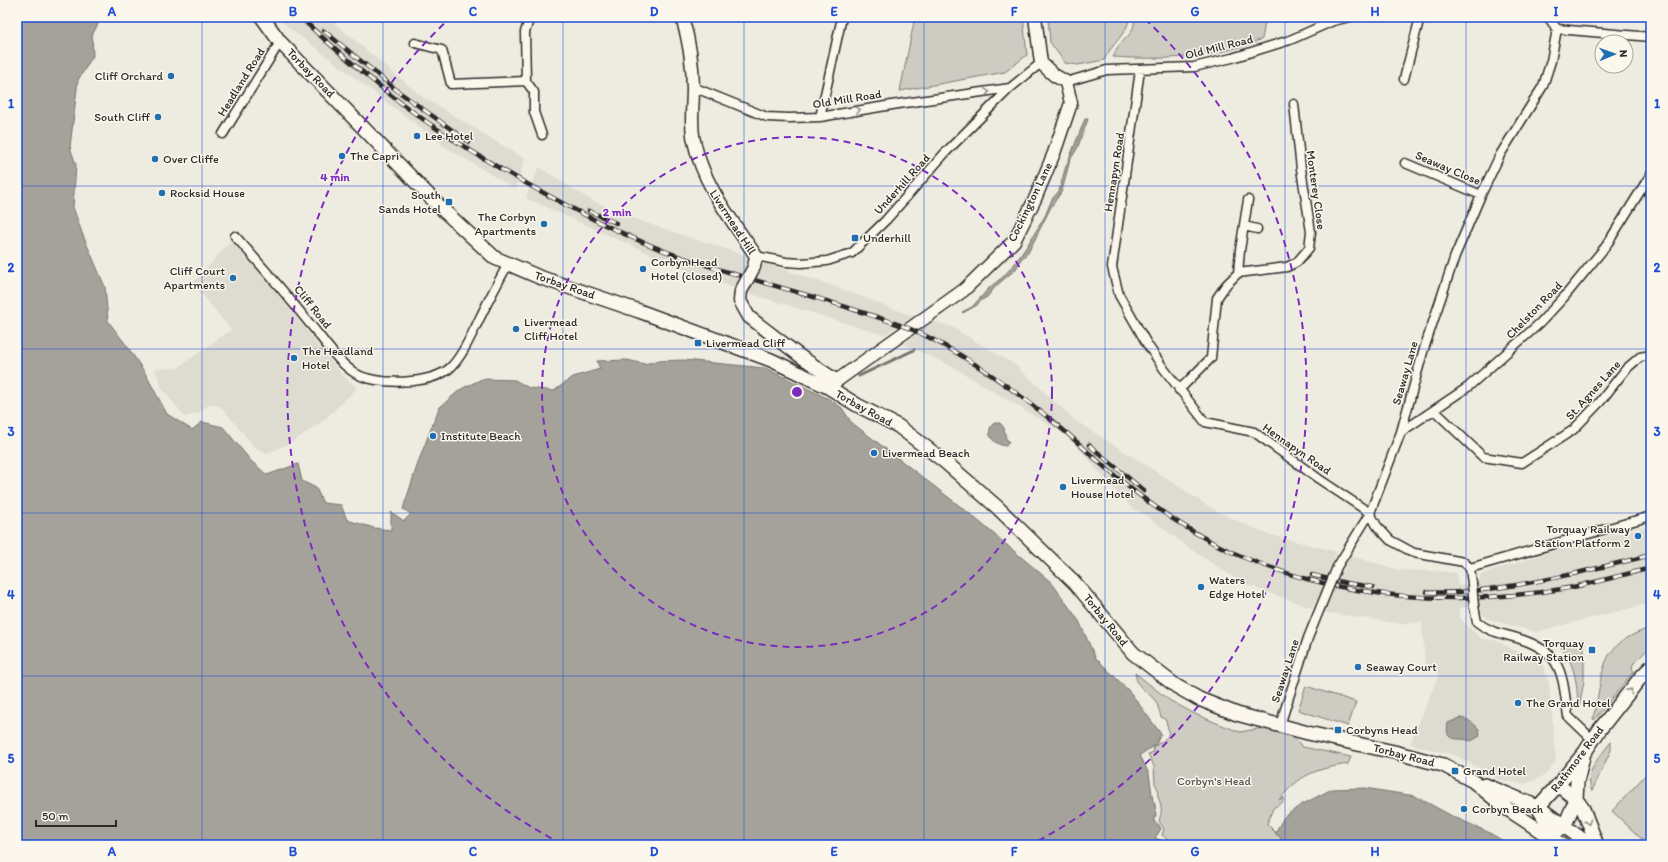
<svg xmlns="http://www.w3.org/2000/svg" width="1668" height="862" font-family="Itim,sans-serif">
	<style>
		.built { fill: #dedbd1 }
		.green { fill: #cecbc2; stroke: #7c7b76 }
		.water { fill: #a4a29a; stroke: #74726e }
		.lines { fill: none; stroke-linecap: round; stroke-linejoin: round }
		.stream { stroke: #74726e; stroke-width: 3 }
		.street-casing { stroke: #2b2b2b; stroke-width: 11 }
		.secondary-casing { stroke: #2b2b2b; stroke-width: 15 }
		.primary-casing { stroke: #2b2b2b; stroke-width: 16 }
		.street { stroke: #fbf7ec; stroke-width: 8 }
		.secondary { stroke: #fbf7ec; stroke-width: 12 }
		.primary { stroke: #fbf7ec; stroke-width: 13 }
		.rail-casing { stroke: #2b2b2b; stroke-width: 4.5 }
		.rail { stroke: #fbf7ec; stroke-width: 3; stroke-dasharray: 9; stroke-linecap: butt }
		.street-bridge-casing { stroke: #2b2b2b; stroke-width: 11; stroke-linecap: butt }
		.secondary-bridge-casing { stroke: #2b2b2b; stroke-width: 15; stroke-linecap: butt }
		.street-bridge { stroke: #fbf7ec; stroke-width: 8 }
		.secondary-bridge { stroke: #fbf7ec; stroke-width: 12 }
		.oneway { stroke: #93918c }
		.grid { fill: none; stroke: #1d4ed8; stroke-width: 1; stroke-opacity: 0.55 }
		.ring { fill: none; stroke: #7b2cbf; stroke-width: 2; stroke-dasharray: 7 5 }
		.poi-dot { fill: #1f6fb2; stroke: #fbf7ec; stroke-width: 1.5 }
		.labels { text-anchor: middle; stroke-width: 3; stroke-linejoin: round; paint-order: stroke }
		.street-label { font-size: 12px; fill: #2b2b2b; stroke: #fbf7ec }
		.poi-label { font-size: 12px; fill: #2b2b2b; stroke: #fbf7ec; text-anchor: start }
		.park-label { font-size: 12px; fill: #545351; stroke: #fbf7ec }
		.centre { fill: #7b2cbf; stroke: #fbf7ec; stroke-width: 2 }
		.ring-label { font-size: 12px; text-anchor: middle; font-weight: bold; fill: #7b2cbf; stroke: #fbf7ec; stroke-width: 3; stroke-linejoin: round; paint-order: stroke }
		.neatline { fill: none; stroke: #1d4ed8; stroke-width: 1.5 }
		.grid-label { font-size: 13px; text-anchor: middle; font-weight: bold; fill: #1d4ed8 }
	</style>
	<rect width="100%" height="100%" fill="#eeebe0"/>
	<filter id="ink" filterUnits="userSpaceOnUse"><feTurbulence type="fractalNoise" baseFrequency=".025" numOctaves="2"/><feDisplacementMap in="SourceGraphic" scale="8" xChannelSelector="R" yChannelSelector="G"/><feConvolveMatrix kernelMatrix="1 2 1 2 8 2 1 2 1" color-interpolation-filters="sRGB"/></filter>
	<g filter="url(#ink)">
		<!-- built -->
		<path class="built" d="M275,17H329L339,27L420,95L525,159L515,189L447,148Z
			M539,167L591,200L643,222L747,256L746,265L756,269L765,263L830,285L913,316L884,335L748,293L690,272L526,198Z
			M231,241L263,276L343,376L357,388L323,421L289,444L266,454L255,447L220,406L210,404L198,413L185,417L162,388L155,369L177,368L231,330L193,283Z
			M932,321L950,326L1015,365L1076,421L1166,478L1214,510L1267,534L1337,552L1330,569L1343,572L1350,556L1400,570L1438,571L1456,573L1458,586L1479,583L1480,575L1553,551L1651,525V603L1535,632L1488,619L1482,613L1481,605L1459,608L1460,618L1481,639L1495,640L1514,650L1541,660L1549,683L1556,761L1545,775L1526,784L1500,780L1457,756L1410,744L1439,674L1425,663L1422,622L1402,624L1323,612L1326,604L1316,600L1312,608L1242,583L1192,550L1144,514L1133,509L1113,488L1079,448L1064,434L955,368L904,344Z"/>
		<!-- green -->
		<path class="green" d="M915,17H1023L1027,55L1005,72L900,91Z
			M1048,17H1130C1126,36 1112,43 1104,60L1078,65L1065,63L1050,42Z
			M1135,17H1266L1262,39C1215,59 1164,60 1113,57C1115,54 1116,50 1117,48C1127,35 1134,35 1135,17Z
			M1647,629L1645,631L1647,637L1651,636V646L1633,664L1632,669L1634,671L1594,720L1593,718C1605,672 1596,647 1647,629Z
			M1584,639V681L1579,707L1578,708C1577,683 1576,667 1561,647Z
			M1135,673L1169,700L1195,714L1219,724L1240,732L1280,725L1303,747L1351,757L1348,764C1316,769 1300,774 1279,800L1284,797L1283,802L1273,808L1267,824L1281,838L1282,845H1174L1162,835L1164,829L1159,821C1160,817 1162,812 1161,808C1161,801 1156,796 1158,789L1155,784L1154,766L1148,754L1154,752L1152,748C1167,737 1173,739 1165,719L1161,717C1159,711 1158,703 1153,698C1143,688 1138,689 1135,673Z
			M1306,686L1356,702L1348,726L1298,710Z
			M1611,742V750L1592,791C1583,773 1601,755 1611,742Z
			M1651,769V845H1648L1612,811Z"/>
		<!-- water -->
		<path class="water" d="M17,17H102L92,35L93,56L78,80L70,147L76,165L73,207L82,233L105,287L108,321L127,346L145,373L167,414L192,430L202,422L223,427L251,461L267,475L298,464L302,481L316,488L323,503L341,505L347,520L374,528L391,530V512L404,521L411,514L403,509L419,460L439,408L461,389L482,379L515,380L529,388L554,391L573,377L600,369L597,361L627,360L645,364L656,361L684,360L765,368L829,399L842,408L851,422L970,514L1052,583L1079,621L1095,657L1130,692L1161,734L1156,744L1140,755L1149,774L1153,801L1155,804L1156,816L1154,817V821L1159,825L1161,829L1155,838L1169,843L1171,845H17Z
			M1085,119H1088L1087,122L1077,149L1070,160L1062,191L1051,207L1028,253L1021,259L1016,269L996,286L987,297L980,301L977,305L963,313L962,312L972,307L990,287L1004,276L1016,262L1027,246L1045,216L1052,199L1059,191L1065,169Z
			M994,423H1000L1004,428L1006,439L1009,441L1006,446C994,445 983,433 994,423Z
			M1460,718C1469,719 1473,723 1479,729L1480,736L1471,741C1458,736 1444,745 1448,723Z
			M1364,788L1415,796L1452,816L1488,832L1510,845H1282L1281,838L1275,833L1284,817L1301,805L1332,789Z"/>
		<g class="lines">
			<!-- stream -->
			<path class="stream" d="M859,376L914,350"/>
			<defs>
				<path id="street" d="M530,17L525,32L526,81L534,92V112L542,135
					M1548,17L1557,29L1651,37
					M415,43L442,50L451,84L526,81
					M1140,70L1112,267L1119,295L1147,344L1164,369L1205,422L1254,432L1319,479L1370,513L1377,526L1390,540L1414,553L1464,562L1470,568L1472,584
					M1404,79L1420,17
					M1066,82L1107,70L1194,67L1232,58L1290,40L1333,21L1350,17
					M693,87L767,117L789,118L820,117L898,104L1010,88
					M820,117L842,17
					M223,134L280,42
					M1405,163L1481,195
					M1244,226L1257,229
					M235,236C261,265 286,294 310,324C323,339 338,363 355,373C375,386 433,385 451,367C462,356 469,340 476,326C486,305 497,284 508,264
					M756,256L786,262L801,263L827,261L852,253L886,220L945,153L1010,88L1041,63
					M1238,273L1240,250L1248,200
					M1179,390L1211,358L1217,298L1226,285L1238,273L1287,267L1297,262L1309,248L1311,232L1301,169L1294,104
					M1434,410L1483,457L1522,463L1573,430L1600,402L1626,369L1640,357L1651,355
					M1401,432L1468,387L1540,323L1565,296L1606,246L1651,174
					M1337,567L1370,513L1401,432L1423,352L1455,256L1481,195L1500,155L1543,86L1551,61L1557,29
					M1470,568L1651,516
					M1474,606L1477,622C1491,633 1501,633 1517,638C1564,652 1562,675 1568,716L1593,740
					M1280,725L1308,638L1321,606"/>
				<path id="secondary" d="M682,17C689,40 693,65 693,89C693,106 690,124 694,141C703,185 732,220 756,256L754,267
					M741,291L740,301L749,317L800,356L837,381
					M828,387L964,290L1014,241L1035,199L1054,153L1068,112L1071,103L1066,82L1054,75L1041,63L1035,17"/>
				<path id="primary" d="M262,17L280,42L441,208L495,258L539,277L639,311L771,360L828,387L857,405L898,426L944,461L997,507L1075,583L1133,653L1176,686L1199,699L1237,714L1308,733L1394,752L1443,765L1473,781L1506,808L1562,845
					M1485,785L1538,807L1590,845
					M1558,785L1576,799L1583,809L1597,845
					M1538,807L1558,785L1585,752L1600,729L1641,677L1651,667
					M1539,809L1547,823L1549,837L1565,825L1576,799L1577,782L1583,757"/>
			</defs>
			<!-- street casing -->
			<use href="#street" class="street-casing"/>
			<!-- secondary casing -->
			<use href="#secondary" class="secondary-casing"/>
			<!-- primary casing -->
			<use href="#primary" class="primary-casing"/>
			<!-- street -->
			<use href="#street" class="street"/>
			<!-- secondary -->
			<use href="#secondary" class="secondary"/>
			<!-- primary -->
			<use href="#primary" class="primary"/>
			<defs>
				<path id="rail" d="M300,17C330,45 361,71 392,96C441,135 499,169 553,198C591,219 630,238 670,253C730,275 791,289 852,309C876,317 901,324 924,335C976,361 1023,396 1068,434C1085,449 1101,465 1119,479C1158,511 1201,540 1248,559C1348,600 1456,606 1562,589C1592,584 1621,575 1651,568
					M324,31L399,92L469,142
					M589,211L616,223
					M1089,445L1144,491
					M1312,575L1346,583L1373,587
					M1427,592C1452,594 1478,591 1503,587C1553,580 1602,567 1651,555"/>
			</defs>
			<!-- rail casing -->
			<use href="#rail" class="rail-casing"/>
			<!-- rail -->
			<use href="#rail" class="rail"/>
			<defs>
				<path id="street-bridge" d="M1472,584L1474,606
					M1321,606L1337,567"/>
				<path id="secondary-bridge" d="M741,291L754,267"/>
			</defs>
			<!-- street-bridge casing -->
			<use href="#street-bridge" class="street-bridge-casing"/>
			<!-- secondary-bridge casing -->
			<use href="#secondary-bridge" class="secondary-bridge-casing"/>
			<!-- street-bridge -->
			<use href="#street-bridge" class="street-bridge"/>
			<!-- secondary-bridge -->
			<use href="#secondary-bridge" class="secondary-bridge"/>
		</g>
		<!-- one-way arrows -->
		<defs><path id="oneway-chevron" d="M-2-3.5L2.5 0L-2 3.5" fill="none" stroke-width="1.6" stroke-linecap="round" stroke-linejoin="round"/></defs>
		<g class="oneway">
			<use href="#oneway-chevron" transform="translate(987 92) rotate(-8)"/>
			<use href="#oneway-chevron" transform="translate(858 110) rotate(-10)"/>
			<use href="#oneway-chevron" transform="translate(1630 691) rotate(-51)"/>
			<use href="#oneway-chevron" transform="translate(1588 822) rotate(71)"/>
		</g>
	</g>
	<!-- grid -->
	<path class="grid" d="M202,17V845M383,17V845M563,17V845M744,17V845M924,17V845M1105,17V845M1285,17V845M1466,17V845M17,186H1651M17,349H1651M17,513H1651M17,676H1651"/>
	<!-- distance rings -->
	<g class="ring">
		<circle cx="797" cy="392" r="255"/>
		<path d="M562 844A510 510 0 0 1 449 19M1145 19A510 510 0 0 1 1032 844"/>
	</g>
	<!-- markers -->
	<g class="poi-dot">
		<circle cx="171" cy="76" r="4"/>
		<circle cx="158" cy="117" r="4"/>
		<circle cx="417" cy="136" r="4"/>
		<circle cx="342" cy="156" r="4"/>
		<circle cx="155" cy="159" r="4"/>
		<circle cx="162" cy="193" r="4"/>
		<rect x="445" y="198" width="8" height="8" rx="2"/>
		<circle cx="544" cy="224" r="4"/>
		<rect x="851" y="234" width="8" height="8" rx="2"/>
		<circle cx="643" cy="269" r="4"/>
		<circle cx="233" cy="278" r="4"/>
		<circle cx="516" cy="329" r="4"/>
		<rect x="694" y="339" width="8" height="8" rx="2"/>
		<circle cx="294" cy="358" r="4"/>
		<circle cx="433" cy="436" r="4"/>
		<circle cx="874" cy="453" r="4"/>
		<circle cx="1063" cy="487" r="4"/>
		<circle cx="1638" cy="536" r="4"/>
		<circle cx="1201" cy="587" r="4"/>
		<rect x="1588" y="646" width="8" height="8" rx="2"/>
		<circle cx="1358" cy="667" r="4"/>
		<circle cx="1518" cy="703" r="4"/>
		<rect x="1334" y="726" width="8" height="8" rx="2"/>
		<rect x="1451" y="767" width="8" height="8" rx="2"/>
		<circle cx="1464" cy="809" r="4"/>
	</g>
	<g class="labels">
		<!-- street labels -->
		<g class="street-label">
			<text transform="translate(1219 47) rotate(-14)" y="4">Old Mill Road</text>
			<text transform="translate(311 73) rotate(46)" y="4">Torbay Road</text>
			<text transform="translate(241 82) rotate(-58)" y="4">Headland Road</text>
			<text transform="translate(847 99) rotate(-9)" y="4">Old Mill Road</text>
			<text transform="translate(1448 168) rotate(23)" y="4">Seaway Close</text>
			<text transform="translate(1114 172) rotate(-81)" y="4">Hennapyn Road</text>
			<text transform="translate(902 184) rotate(-48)" y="4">Underhill Road</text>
			<text transform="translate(1316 190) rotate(82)" y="4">Monterey Close</text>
			<text transform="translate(1030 202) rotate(-64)" y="4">Cockington Lane</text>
			<text transform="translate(733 222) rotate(57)" y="4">Livermead Hill</text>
			<text transform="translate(565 285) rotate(19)" y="4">Torbay Road</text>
			<text transform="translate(313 307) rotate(51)" y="4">Cliff Road</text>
			<text transform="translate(1534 310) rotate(-46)" y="4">Chelston Road</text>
			<text transform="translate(1405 373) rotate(-74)" y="4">Seaway Lane</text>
			<text transform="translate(1593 390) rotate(-48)" y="4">St. Agnes Lane</text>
			<text transform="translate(864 408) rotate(29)" y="4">Torbay Road</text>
			<text transform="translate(1297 449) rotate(35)" y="4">Hennapyn Road</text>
			<text transform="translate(1106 620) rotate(51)" y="4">Torbay Road</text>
			<text transform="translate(1285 671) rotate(-72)" y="4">Seaway Lane</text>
			<text transform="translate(1404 755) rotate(14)" y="4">Torbay Road</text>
			<text transform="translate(1577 759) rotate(-53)" y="4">Rathmore Road</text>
		</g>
		<!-- poi labels -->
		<g class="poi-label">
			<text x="163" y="80" text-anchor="end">Cliff Orchard</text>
			<text x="150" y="121" text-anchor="end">South Cliff</text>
			<text x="425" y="140">Lee Hotel</text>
			<text x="350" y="160">The Capri</text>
			<text x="163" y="163">Over Cliffe</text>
			<text x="170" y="197">Rocksid House</text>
			<text x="441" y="199" text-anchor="end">South<tspan x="441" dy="14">Sands Hotel</tspan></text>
			<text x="536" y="221" text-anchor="end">The Corbyn<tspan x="536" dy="14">Apartments</tspan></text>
			<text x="863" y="242">Underhill</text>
			<text x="651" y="266">Corbyn Head<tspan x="651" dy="14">Hotel (closed)</tspan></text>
			<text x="225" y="275" text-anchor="end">Cliff Court<tspan x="225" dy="14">Apartments</tspan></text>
			<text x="524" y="326">Livermead<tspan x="524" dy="14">Cliff Hotel</tspan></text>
			<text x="706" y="347">Livermead Cliff</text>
			<text x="302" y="355">The Headland<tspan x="302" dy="14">Hotel</tspan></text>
			<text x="441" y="440">Institute Beach</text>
			<text x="882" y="457">Livermead Beach</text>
			<text x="1071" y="484">Livermead<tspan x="1071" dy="14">House Hotel</tspan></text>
			<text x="1630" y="533" text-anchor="end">Torquay Railway<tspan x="1630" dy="14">Station Platform 2</tspan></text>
			<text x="1209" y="584">Waters<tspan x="1209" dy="14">Edge Hotel</tspan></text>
			<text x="1584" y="647" text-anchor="end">Torquay<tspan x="1584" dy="14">Railway Station</tspan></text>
			<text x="1366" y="671">Seaway Court</text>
			<text x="1526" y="707">The Grand Hotel</text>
			<text x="1346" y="734">Corbyns Head</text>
			<text x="1463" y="775">Grand Hotel</text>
			<text x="1472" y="813">Corbyn Beach</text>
		</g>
		<!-- park labels -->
		<g class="park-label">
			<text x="1214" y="785">Corbyn's Head</text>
		</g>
	</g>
	<circle cx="797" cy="392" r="6" class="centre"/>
	<g class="ring-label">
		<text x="335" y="181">4 min</text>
		<text x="617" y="216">2 min</text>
	</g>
	<!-- margin -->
	<rect width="1668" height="862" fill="none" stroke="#fbf7ec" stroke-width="44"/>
	<!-- north arrow -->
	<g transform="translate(1614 54) rotate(88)"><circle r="19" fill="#fbf7ec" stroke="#a8a59f"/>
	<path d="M0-3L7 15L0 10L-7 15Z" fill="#1f6fb2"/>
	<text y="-6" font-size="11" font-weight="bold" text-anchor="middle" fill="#2b2b2b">N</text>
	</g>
	<!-- scale -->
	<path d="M36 820v6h80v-6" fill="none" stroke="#2b2b2b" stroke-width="2"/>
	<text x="42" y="820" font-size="12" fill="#2b2b2b" stroke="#fbf7ec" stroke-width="3" paint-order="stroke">50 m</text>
	<rect x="22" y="22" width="1624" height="818" class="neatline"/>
	<g class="grid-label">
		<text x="112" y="16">A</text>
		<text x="293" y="16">B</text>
		<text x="473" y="16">C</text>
		<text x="654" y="16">D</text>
		<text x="834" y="16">E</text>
		<text x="1014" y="16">F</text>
		<text x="1195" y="16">G</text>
		<text x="1375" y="16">H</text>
		<text x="1556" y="16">I</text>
		<text x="11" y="108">1</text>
		<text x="1657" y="108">1</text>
		<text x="11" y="272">2</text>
		<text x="1657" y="272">2</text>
		<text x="11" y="436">3</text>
		<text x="1657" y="436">3</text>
		<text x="11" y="599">4</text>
		<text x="1657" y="599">4</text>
		<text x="11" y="763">5</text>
		<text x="1657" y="763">5</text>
		<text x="112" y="856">A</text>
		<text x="293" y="856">B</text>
		<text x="473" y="856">C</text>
		<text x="654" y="856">D</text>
		<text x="834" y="856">E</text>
		<text x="1014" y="856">F</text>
		<text x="1195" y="856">G</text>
		<text x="1375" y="856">H</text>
		<text x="1556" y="856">I</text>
	</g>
</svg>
